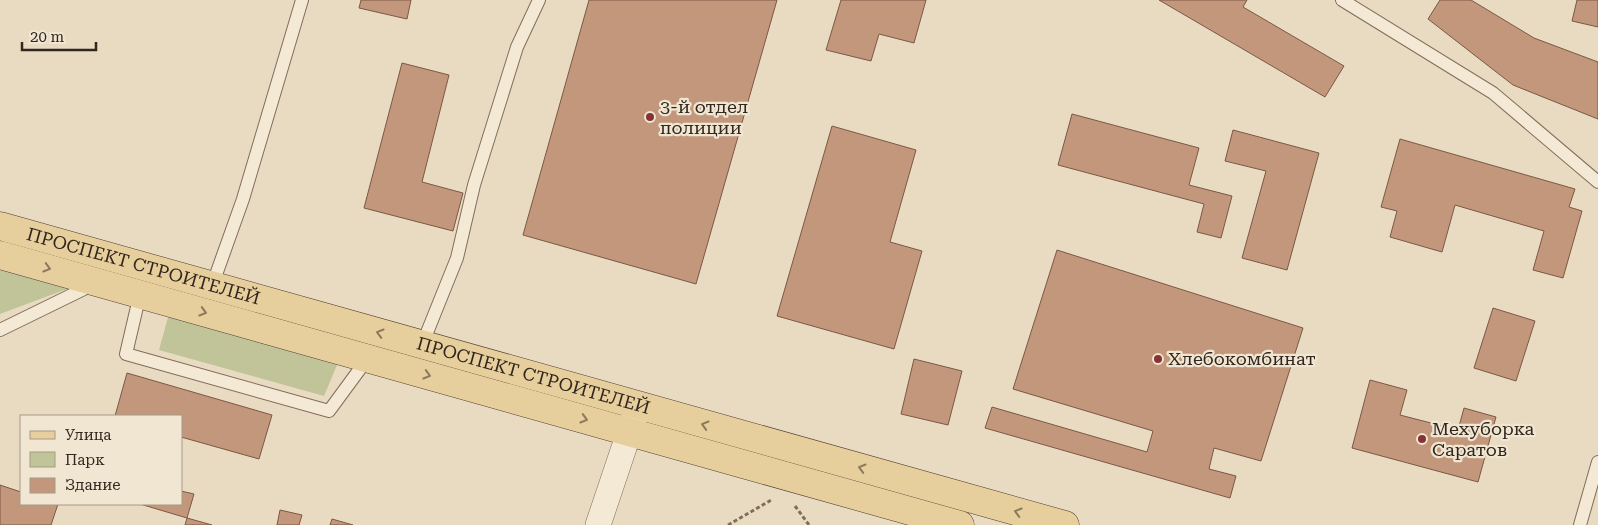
<svg xmlns="http://www.w3.org/2000/svg" width="1598" height="525" font-family="'Roboto Serif',serif">
	<style>
		.green { fill: #c1c498 }
		.building { fill: #c2977c; stroke: #7c5844 }
		.lines { fill: none; stroke-linecap: round; stroke-linejoin: round }
		.lane-casing { stroke: #806d5b; stroke-width: 14 }
		.street-casing { stroke: #806d5b; stroke-width: 26 }
		.primary-casing { stroke: #4e3c2f; stroke-width: 29 }
		.path { stroke: #806d5b; stroke-width: 3; stroke-dasharray: 4 2.5; stroke-linecap: butt }
		.lane { stroke: #f4e9d4; stroke-width: 12 }
		.street { stroke: #f4e9d4; stroke-width: 25 }
		.primary { stroke: #e7ce9d; stroke-width: 28 }
		.oneway { stroke: #8c7a5e }
		.poi-dot { fill: #883236; stroke: #f0e6d1; stroke-width: 2 }
		.labels { text-anchor: middle; stroke-width: 4.5; stroke-linejoin: round; paint-order: stroke }
		.poi-label { font-size: 18px; fill: #31271e; stroke: #f0e6d1; text-anchor: start }
		.street-label { font-size: 18px; fill: #31271e; stroke: #f0e6d1 }
	</style>
	<rect width="100%" height="100%" fill="#e8dbc2"/>
	<!-- green -->
	<path class="green" d="M0,261L83,283L0,314Z
		M170,310L340,358L324,396L159,350Z"/>
	<!-- building -->
	<path class="building" d="M361,0H411L407,19L359,8Z
		M589,0H777L696,284L523,235Z
		M841,0H926L914,43L879,34L871,61L826,50Z
		M1159,0H1247L1243,7L1344,66L1325,97Z
		M1440,0H1471L1534,38L1598,62V119L1513,85L1428,19Z
		M1577,0H1598V27L1572,21Z
		M402,63L449,75L422,182L463,193L453,231L364,208Z
		M1072,114L1199,148L1189,185L1232,196L1221,238L1197,232L1204,204L1058,165Z
		M832,126L916,150L890,242L922,251L894,349L777,316Z
		M1233,130L1319,153L1287,270L1242,258L1266,171L1225,161Z
		M1400,139L1575,189L1569,207L1582,211L1563,278L1533,270L1544,231L1455,205L1442,252L1390,237L1397,211L1381,207Z
		M1057,250L1303,328L1261,461L1214,448L1209,469L1236,476L1230,498L985,428L992,407L1147,452L1153,431L1013,389Z
		M1493,308L1535,321L1516,381L1474,368Z
		M914,359L962,371L948,425L901,414Z
		M127,373L272,415L259,459L181,437V416H115Z
		M1370,380L1407,390L1400,415L1458,430L1464,408L1496,417L1478,482L1352,448Z
		M0,485L21,492V504H58L51,525H0Z
		M181,491L194,494L187,518L140,504H181Z
		M280,510L302,515L299,525H277Z
		M187,518L212,525H185Z
		M332,519L353,525H330Z"/>
	<g class="lines">
		<defs>
			<path id="lane" d="M1342,0L1493,93L1598,182
				M212,286L243,199L302,0
				M140,294L126,354L329,411L368,358
				M0,330L92,285
				M422,345L457,258L474,185L517,47L539,0
				M1580,525L1598,462"/>
			<path id="street" d="M598,525L638,406"/>
			<g id="primary">
				<path id="s1" d="M0,226L1065,525"/>
				<path d="M0,255L960,525"/>
			</g>
		</defs>
		<!-- lane casing -->
		<use href="#lane" class="lane-casing"/>
		<!-- street casing -->
		<use href="#street" class="street-casing"/>
		<!-- primary casing -->
		<use href="#primary" class="primary-casing"/>
		<!-- path -->
		<path class="path" d="M795,506L809,525
			M728,525L773,499"/>
		<!-- lane -->
		<use href="#lane" class="lane"/>
		<!-- street -->
		<use href="#street" class="street"/>
		<!-- primary -->
		<use href="#primary" class="primary"/>
	</g>
	<!-- one-way arrows -->
	<defs><path id="oneway-chevron" d="M-2-3.5L2.5 0L-2 3.5" fill="none" stroke-width="1.6" stroke-linecap="round" stroke-linejoin="round" transform="scale(1.25)"/></defs>
	<g class="oneway">
		<use href="#oneway-chevron" transform="translate(47 268) rotate(16)"/>
		<use href="#oneway-chevron" transform="translate(203 312) rotate(16)"/>
		<use href="#oneway-chevron" transform="translate(380 333) rotate(-164)"/>
		<use href="#oneway-chevron" transform="translate(427 375) rotate(16)"/>
		<use href="#oneway-chevron" transform="translate(584 419) rotate(16)"/>
		<use href="#oneway-chevron" transform="translate(705 425) rotate(-164)"/>
		<use href="#oneway-chevron" transform="translate(862 468) rotate(-164)"/>
		<use href="#oneway-chevron" transform="translate(1018 512) rotate(-164)"/>
	</g>
	<!-- markers -->
	<g class="poi-dot">
		<circle cx="650" cy="117" r="5"/>
		<circle cx="1158" cy="359" r="5"/>
		<circle cx="1422" cy="439" r="5"/>
	</g>
	<g class="labels">
		<!-- poi labels -->
		<g class="poi-label">
			<text x="660" y="113">3-й отдел<tspan x="660" dy="21">полиции</tspan></text>
			<text x="1168" y="365">Хлебокомбинат</text>
			<text x="1432" y="435">Мехуборка<tspan x="1432" dy="21">Саратов</tspan></text>
		</g>
		<!-- street labels -->
		<g class="street-label">
			<text dy="6" stroke="none"><textPath href="#s1" startOffset="149">ПРОСПЕКТ СТРОИТЕЛЕЙ</textPath></text>
			<text dy="6" stroke="none"><textPath href="#s1" startOffset="554">ПРОСПЕКТ СТРОИТЕЛЕЙ</textPath></text>
		</g>
	</g>
	<!-- legend -->
	<rect x="20" y="415" width="162" height="90" fill="#f0e6d1" stroke="#a49a89"/>
	<rect x="30" y="431" width="25" height="8" fill="#e7ce9d" stroke="#a49a89"/>
	<text x="65" y="440" font-size="15" fill="#31271e">Улица</text>
	<rect x="30" y="452" width="25" height="15" fill="#c1c498" stroke="#a49a89"/>
	<text x="65" y="465" font-size="15" fill="#31271e">Парк</text>
	<rect x="30" y="478" width="25" height="15" fill="#c2977c" stroke="#a49a89"/>
	<text x="65" y="490" font-size="15" fill="#31271e">Здание</text>
	<!-- scale -->
	<path d="M22 42v8h74v-8" fill="none" stroke="#31271e" stroke-width="2.5"/>
	<text x="30" y="42" font-size="15" fill="#31271e" stroke="#f0e6d1" stroke-width="4" paint-order="stroke">20 m</text>
</svg>
